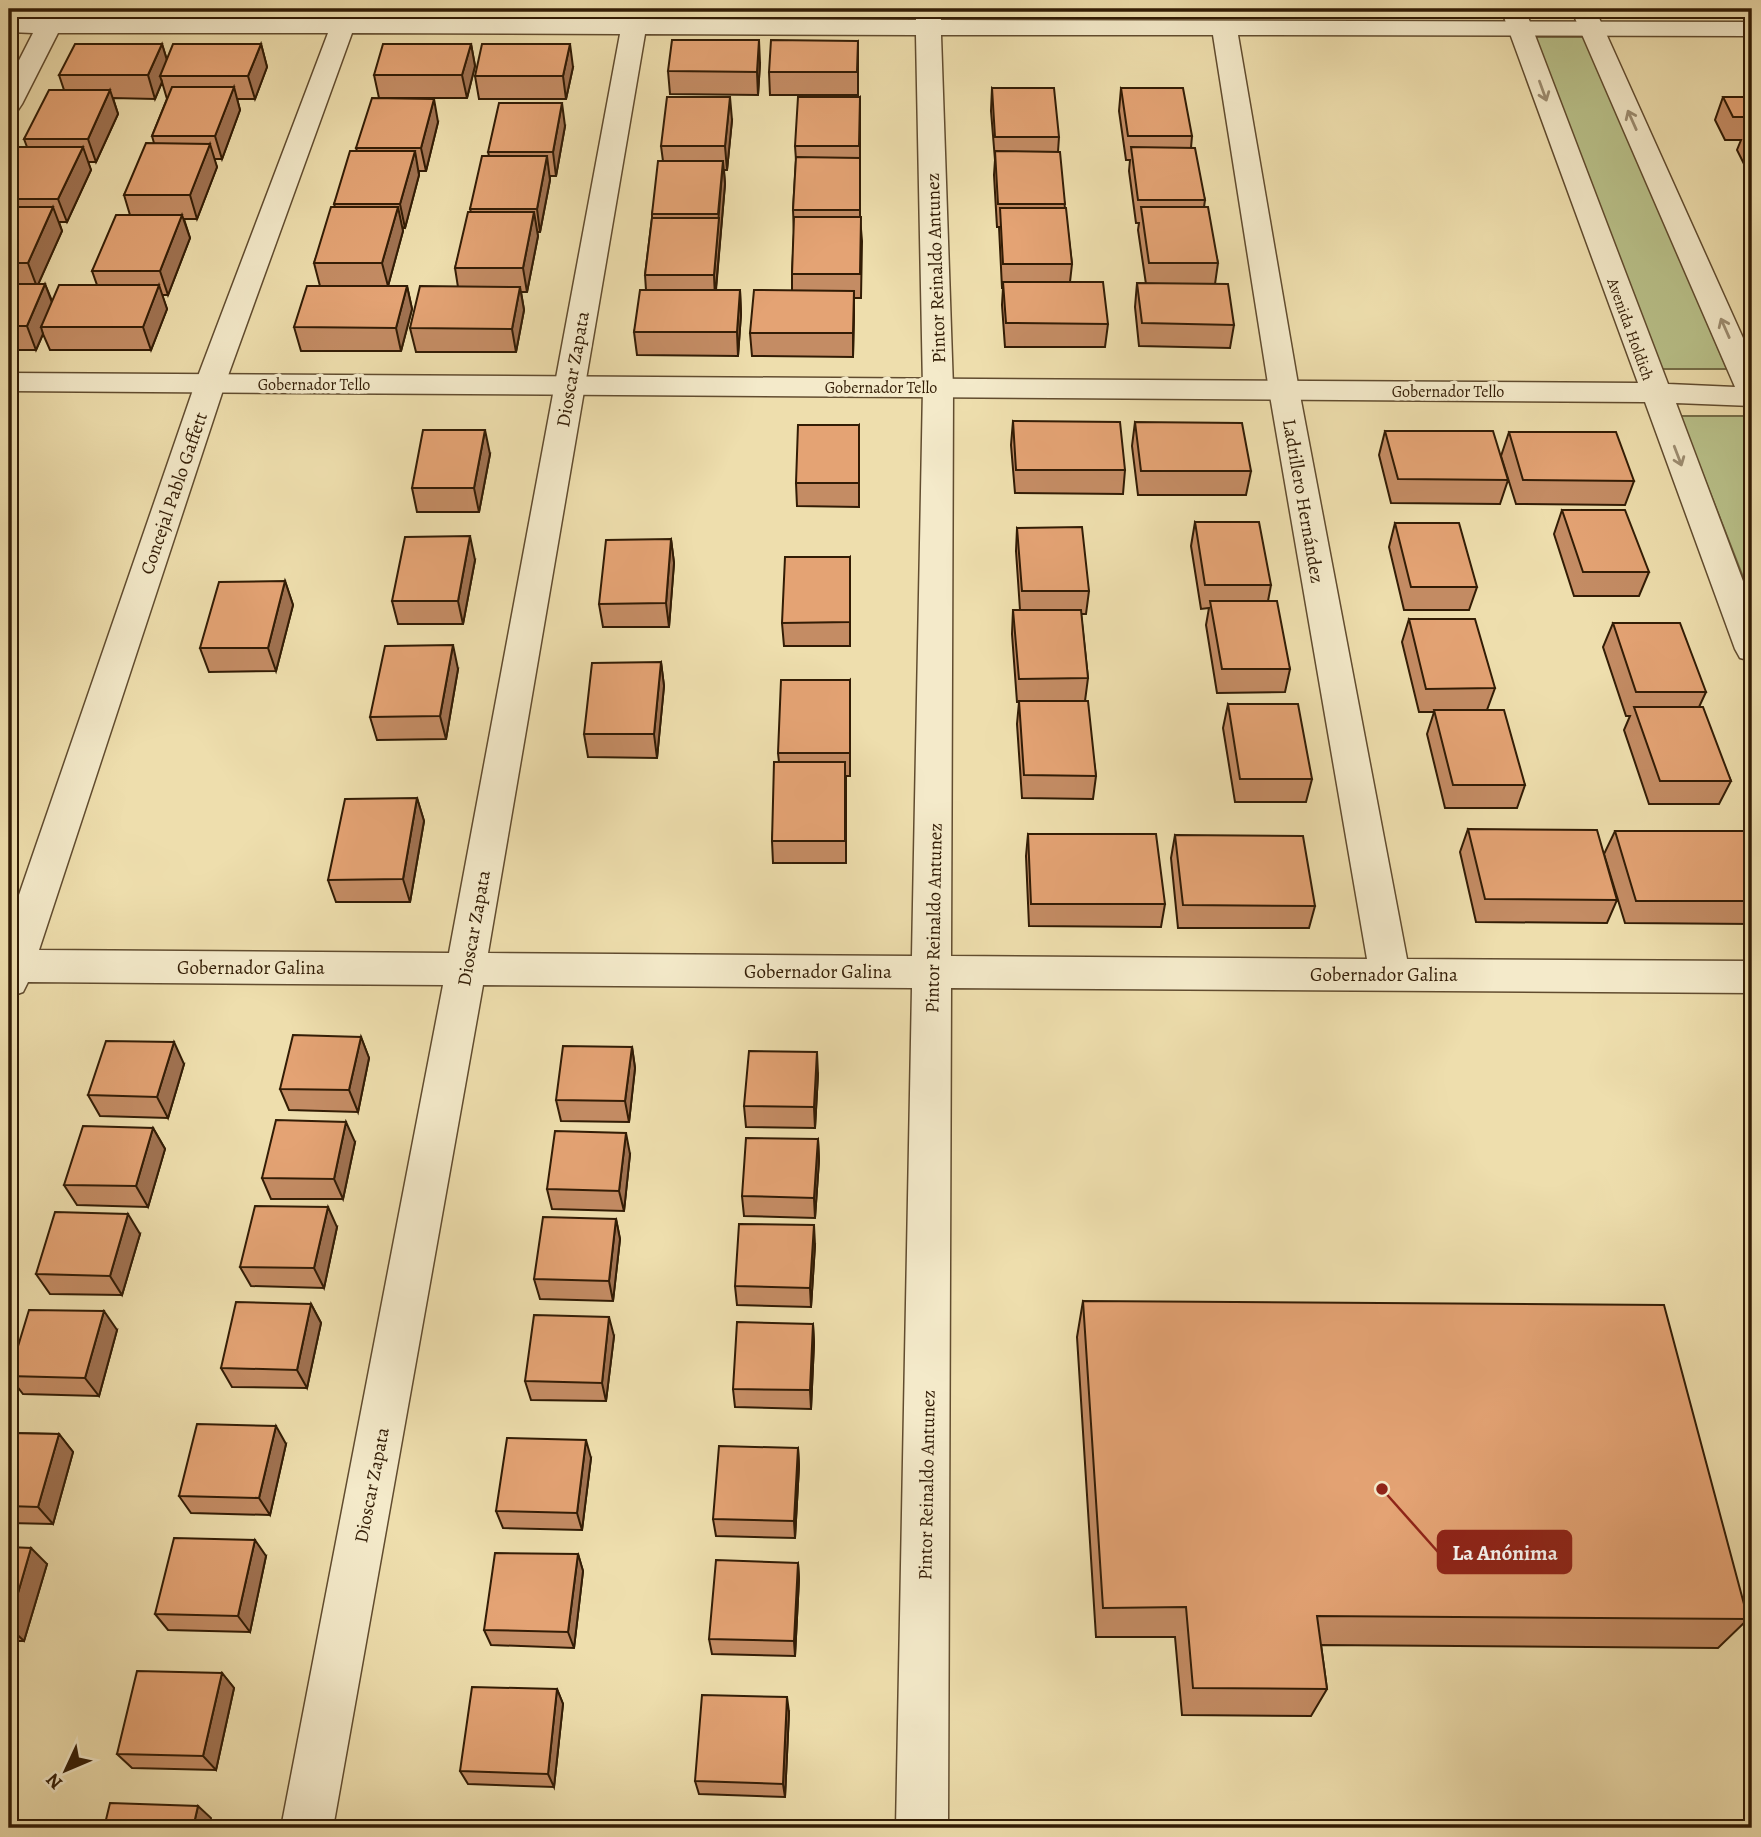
<svg xmlns="http://www.w3.org/2000/svg" width="1761" height="1837" font-family="Alegreya,serif">
	<style>
		.green { fill: #b9c18a; stroke: #766e48; stroke-width: 2 }
		.lines { fill: none; stroke-linecap: round; stroke-linejoin: round }
		.minor-casing { stroke: #614c2f; stroke-width: 3 }
		.tertiary-casing { stroke: #614c2f; stroke-width: 3 }
		.minor { fill: #f4eaca; fill-rule: evenodd }
		.tertiary { fill: #f4eaca; fill-rule: evenodd }
		.wall { fill: #c48c64; stroke: #321c05; stroke-width: 2; fill-rule: evenodd }
		.shaded-wall { fill: #a07251; stroke: #321c05; stroke-width: 2 }
		.building { fill: #e4a374; stroke: #321c05; stroke-width: 2 }
		.oneway { stroke: #9d8d71 }
		.labels { text-anchor: middle; stroke-width: 7; stroke-linejoin: round; paint-order: stroke }
		.far-street-label { font-size: 16px; fill: #321c05; stroke: #f4eaca }
		.street-label { font-size: 19px; fill: #321c05; stroke: #f4eaca }
		.leader { fill: none; stroke: #8f2418; stroke-width: 2.5 }
		.callout-dot { fill: #8f2418; stroke: #f4eaca; stroke-width: 2.5 }
		.callout { fill: #8f2418; stroke: #8f2418; stroke-width: 2.5 }
		.callout-label { font-size: 21px; text-anchor: middle; font-weight: bold; fill: #fff }
	</style>
	<rect width="100%" height="100%" fill="#eedead"/>
	<filter id="stains"><feTurbulence type="fractalNoise" baseFrequency=".00286" numOctaves="4"/><feColorMatrix values="0 0 0 0 .2 0 0 0 0 .09 0 0 0 0 .02 0 0 0 .5 -.17"/></filter>
	<radialGradient id="worn" r=".72"><stop offset=".6" stop-color="#630" stop-opacity="0"/><stop offset="1" stop-color="#630" stop-opacity=".3"/></radialGradient>
	<!-- green -->
	<path class="green" d="M1529,37H1586L1727,369H1660Z
		M1680,416H1749L1752,423V600Z"/>
	<g class="lines">
		<defs>
			<path id="minor" d="M46,9H70L66,18H333L337,9H361L358,18L916,20V9H940L941,20L1752,22V36L1238,35L1299,390L1407,959L1752,961V993L951,988L948,1828H896L912,988L483,985L333,1828H281L443,985L28,982L23,992L9,997V924L195,384L328,33H58L22,104L18,110L9,112V80L33,33L9,32V18H41ZM352,33L620,34L449,953L39,950L225,384ZM645,34L916,35L923,388L912,956L488,953ZM941,35H1213L1269,390L1367,959L951,956L953,388Z"/>
			<path id="tertiary" d="M1501,9H1525L1668,384L1735,387L1571,9H1595L1752,358V406L1676,403L1752,605V661L1740,658L1735,649L1645,402L9,391V373L1638,383Z"/>
		</defs>
		<!-- minor casing -->
		<use href="#minor" class="minor-casing"/>
		<!-- tertiary casing -->
		<use href="#tertiary" class="tertiary-casing"/>
		<!-- minor -->
		<use href="#minor" class="minor"/>
		<!-- tertiary -->
		<use href="#tertiary" class="tertiary"/>
	</g>
	<!-- wall -->
	<path class="wall" d="M1207,9H1476L1475,14L1207,10Z
		M858,41V95H770L769,72Z
		M162,44L167,60L261,44L267,67L255,99H237L240,110L222,159H214L217,167L197,219H184L190,238L168,295H162L167,309L151,350H50L43,334L36,350H9V166L27,147L24,139L64,90L59,75ZM162,82L167,99L152,136L154,143L124,195L130,215L92,271L97,285L52,301L45,284H38L62,231L59,222H67L91,170L88,162H96L118,114L113,98L155,99Z
		M471,44L475,66L467,98H379L374,75Z
		M760,63L758,95L670,94L668,71Z
		M573,67L566,99H479L475,76Z
		M992,88L1059,137L1058,152L1072,264L1070,282L1108,324L1105,347H1005L1002,305L1003,288H1002L999,227H997L994,175L995,160L991,111Z
		M1121,88L1192,136L1191,148L1205,200L1204,207L1218,263L1215,284L1234,325L1230,348L1139,346L1135,307L1137,283L1146,284L1138,230L1139,223H1136L1129,171L1130,160H1126L1119,111Z
		M860,97V217L862,241L861,298H854L853,357L752,356L750,333L792,291V274L794,233L793,210L796,160L795,146Z
		M1723,97H1752V188L1748,180L1752,170H1747L1737,150L1741,140H1725L1715,120Z
		M732,120L727,170H724L725,184L716,290H740L741,314L738,356L637,355L634,332L646,290L645,275L652,218V214L663,161L661,146Z
		M438,122L426,171H419V175L405,228L402,227L403,231L388,286H407L412,309L401,351H301L294,327L320,286L314,263L335,207L334,204L357,151L356,148Z
		M565,126L556,176H550V180L540,232H537L538,236L527,292H521L524,310L516,352H416L410,328L458,287L455,268L471,212L470,209L489,156L488,152Z
		M1013,421L1125,470L1123,494L1015,493L1011,445Z
		M1135,422L1251,471L1246,495H1138L1132,446Z
		M859,425V507L797,506L796,483Z
		M1385,431L1508,480L1500,504L1391,503L1379,455Z
		M1509,432L1634,481L1625,505L1516,504L1501,456Z
		M490,454L479,512H417L412,488Z
		M1562,510L1649,572L1639,596H1574L1554,534Z
		M1195,522L1271,585L1268,601L1290,669L1285,692L1217,693L1206,625L1209,608L1201,609L1191,546Z
		M1395,523L1477,587L1469,610H1404L1389,547Z
		M1017,528L1089,591L1086,614H1081L1088,678L1085,701L1096,776L1093,799L1022,798L1017,724L1019,702H1017L1012,634L1013,610H1020L1016,551Z
		M671,539L674,563L669,627H603L599,604Z
		M850,557V646H784L782,623Z
		M475,560L463,624H398L392,601Z
		M285,581L293,605L276,671L209,672L200,648Z
		M1409,619L1495,688L1487,710L1525,785L1517,808H1445L1427,734L1434,712H1419L1402,642Z
		M1613,623L1706,692L1699,707L1731,781L1719,804H1649L1624,730L1630,716H1626L1603,647Z
		M661,662L664,686L657,758L588,757L584,734Z
		M458,669L446,739L377,740L370,717Z
		M850,680V776H846V863H773L772,841L779,762L778,753Z
		M1228,704L1312,779L1306,802H1235L1223,728Z
		M417,798L424,821L410,902H336L328,880Z
		M1468,829L1617,900L1607,923L1476,922L1460,852Z
		M1615,831L1752,855V924L1625,923L1604,854Z
		M1028,834L1165,904L1161,927L1029,926L1026,856Z
		M1175,835L1315,906L1309,928H1178L1171,858Z
		M361,1037L369,1058L358,1112L289,1110L280,1089Z
		M632,1047L635,1068L629,1122L561,1121L556,1100Z
		M184,1064L168,1118L100,1116L88,1095Z
		M818,1074L815,1128L746,1127L744,1106Z
		M153,1128L165,1149L148,1207L77,1205L64,1185Z
		M818,1139L819,1160L815,1218L744,1216L742,1196Z
		M355,1142L343,1199H271L262,1178Z
		M630,1154L624,1211L552,1209L547,1189Z
		M616,1219L620,1239L613,1301L540,1299L534,1279Z
		M337,1227L324,1288L251,1286L240,1267Z
		M140,1234L122,1295L50,1294L36,1274Z
		M815,1245L811,1307L737,1305L735,1286Z
		M1083,1301L1748,1619L1718,1648L1321,1645L1327,1689L1311,1716L1182,1715L1175,1637H1096L1077,1337Z
		M311,1304L321,1323L307,1388L232,1387L221,1368Z
		M813,1324L814,1343L811,1409L735,1407L733,1389Z
		M117,1330L99,1396L23,1394L9,1376V1374Z
		M614,1336L606,1401L531,1400L525,1381Z
		M9,1433L59,1434L73,1452L53,1524L9,1523Z
		M286,1444L270,1515L191,1513L179,1496Z
		M798,1448L799,1466L795,1538L716,1536L713,1519Z
		M591,1458L582,1530L503,1528L496,1511Z
		M9,1547L47,1564L24,1641H9Z
		M578,1554L583,1571L574,1648L491,1645L484,1630Z
		M266,1556L250,1632L168,1630L155,1614Z
		M798,1563L799,1579L795,1656L712,1654L709,1639Z
		M222,1673L234,1688L216,1770L132,1768L117,1754Z
		M557,1689L563,1704L554,1787L468,1784L460,1771Z
		M789,1712L785,1797L699,1794L695,1781Z"/>
	<!-- shaded-wall -->
	<path class="shaded-wall" d="M759,40L760,63L758,95L757,72Z
		M162,44L169,67L160,76L162,82L155,99L148,75Z
		M261,44L267,67L255,99L248,76Z
		M471,44L475,66L467,98L462,75Z
		M570,44L573,67L566,99L563,76Z
		M234,87L240,110L222,159L215,136Z
		M110,90L118,114L96,162L88,139Z
		M730,97L732,120L727,170L725,146Z
		M434,99L438,122L426,171L421,148Z
		M562,103L565,126L556,176L553,152Z
		M210,144L217,167L197,219L190,195Z
		M83,147L91,170L67,222L58,199Z
		M415,151L419,175L405,228L400,204Z
		M547,156L550,180L540,232L537,209Z
		M723,161L725,184L715,298L714,275Z
		M53,207L62,231L37,287L28,263Z
		M398,207L403,231L388,286L382,263Z
		M534,212L538,236L527,292L523,268Z
		M182,215L190,238L168,295L160,271Z
		M45,284L54,308L41,327L43,334L36,350L27,326Z
		M159,285L167,309L151,350L143,327Z
		M407,286L412,309L401,351L396,328Z
		M520,287L524,310L516,352L512,329Z
		M740,290L741,314L738,356L737,332Z
		M854,291V315L853,357V333Z
		M485,430L490,454L479,512L474,488Z
		M470,536L475,560L463,624L458,601Z
		M671,539L674,563L669,627L666,603Z
		M285,581L293,605L276,671L268,648Z
		M453,645L458,669L446,739L440,716Z
		M661,662L664,686L657,758L654,734Z
		M417,798L424,821L410,902L403,879Z
		M361,1037L369,1058L358,1112L349,1090Z
		M174,1042L184,1064L168,1118L157,1097Z
		M632,1047L635,1068L629,1122L625,1101Z
		M817,1052L818,1074L815,1128L814,1107Z
		M346,1122L355,1142L343,1199L334,1179Z
		M153,1128L165,1149L148,1207L136,1186Z
		M626,1133L630,1154L624,1211L619,1191Z
		M818,1139L819,1160L815,1218L814,1198Z
		M328,1207L337,1227L324,1288L314,1268Z
		M128,1214L140,1234L122,1295L110,1276Z
		M616,1219L620,1239L613,1301L609,1281Z
		M814,1225L815,1245L811,1307L810,1288Z
		M311,1304L321,1323L307,1388L297,1370Z
		M104,1311L117,1330L99,1396L85,1378Z
		M609,1317L614,1336L606,1401L602,1383Z
		M813,1324L814,1343L811,1409L810,1390Z
		M276,1426L286,1444L270,1515L259,1498Z
		M59,1434L73,1452L53,1524L38,1507Z
		M586,1440L591,1458L582,1530L577,1513Z
		M798,1448L799,1466L795,1538L794,1521Z
		M255,1540L266,1556L250,1632L238,1616Z
		M31,1548L47,1564L24,1641L9,1627V1624Z
		M578,1554L583,1571L574,1648L568,1632Z
		M798,1563L799,1579L795,1656L794,1641Z
		M222,1673L234,1688L216,1770L203,1756Z
		M557,1689L563,1704L554,1787L548,1774Z
		M787,1697L789,1712L785,1797L783,1784Z
		M198,1806L211,1818L209,1828H193Z"/>
	<!-- building -->
	<path class="building" d="M672,40H759L757,72L668,71Z
		M771,40L858,41L857,72H769Z
		M75,44H162L148,75H59Z
		M173,44H261L248,76H160Z
		M383,44H471L462,75H374Z
		M482,44H570L563,76H475Z
		M172,87H234L215,136H152Z
		M992,88H1054L1059,137H995Z
		M1121,88H1183L1192,136H1128Z
		M49,90H110L88,139H24Z
		M667,97H730L725,146H661Z
		M798,97H860L859,146H795Z
		M1723,97H1752V117H1733Z
		M372,98L434,99L421,148H356Z
		M499,103H562L553,152H488Z
		M1746,127H1752V139Z
		M146,143L210,144L190,195H124Z
		M18,147H83L58,199H9V166Z
		M1131,147L1195,148L1205,200H1138Z
		M350,151H415L400,204H334Z
		M995,151L1060,152L1065,204H998Z
		M482,156H547L537,209H470Z
		M796,157L860,158V210H793Z
		M658,161H723L718,214H652Z
		M9,207H53L28,263H9Z
		M331,207H398L382,263H314Z
		M1141,207H1208L1218,263H1149Z
		M1000,208H1066L1072,264H1003Z
		M468,212H534L523,268H455Z
		M116,215H182L160,271H92Z
		M794,217H861L860,274H792Z
		M652,218H719L714,275H645Z
		M1003,282H1103L1108,324L1006,323Z
		M1137,283L1228,284L1234,325L1142,323Z
		M9,284H45L27,326H9Z
		M59,285H159L143,327H41Z
		M307,286H407L396,328L294,327Z
		M420,286L520,287L512,329L410,328Z
		M640,290H740L737,332H634Z
		M754,290L854,291L853,333H750Z
		M1013,421L1120,422L1125,470H1016Z
		M1135,422L1242,423L1251,471H1141Z
		M798,425H859V483H796Z
		M423,430H485L474,488H412Z
		M1385,431H1493L1508,480L1398,479Z
		M1509,432H1616L1634,481L1523,480Z
		M1562,510H1625L1649,572H1583Z
		M1195,522H1259L1271,585H1205Z
		M1395,523H1459L1477,587H1411Z
		M1082,527L1089,591H1022L1017,528Z
		M470,536L458,601H392L405,537Z
		M671,539L666,603L599,604L606,540Z
		M785,557H850V622L782,623Z
		M285,581L268,648H200L219,582Z
		M1210,601H1277L1290,669H1222Z
		M1013,610H1081L1088,678L1019,679Z
		M1409,619H1475L1495,688L1426,689Z
		M1613,623H1680L1706,692H1636Z
		M453,645L440,716L370,717L385,646Z
		M661,662L654,734H584L592,663Z
		M781,680H850V753H778Z
		M1019,701H1088L1096,776L1024,775Z
		M1228,704H1298L1312,779H1240Z
		M1634,707H1703L1731,781H1660Z
		M1434,710H1504L1525,785H1453Z
		M774,762H845V841H772Z
		M417,798L403,879L328,880L345,799Z
		M1468,829L1597,830L1617,900L1485,899Z
		M1615,831H1744L1752,855V901H1636Z
		M1028,834H1156L1165,904H1031Z
		M1175,835L1303,836L1315,906L1183,905Z
		M293,1035L361,1037L349,1090L280,1089Z
		M106,1041L174,1042L157,1097L88,1095Z
		M563,1046L632,1047L625,1101L556,1100Z
		M749,1051L817,1052L814,1107L744,1106Z
		M276,1120L346,1122L334,1179L262,1178Z
		M83,1126L153,1128L136,1186L64,1185Z
		M555,1131L626,1133L619,1191L547,1189Z
		M746,1138L818,1139L814,1198L742,1196Z
		M255,1206L328,1207L314,1268L240,1267Z
		M55,1212L128,1214L110,1276L36,1274Z
		M543,1217L616,1219L609,1281L534,1279Z
		M739,1224L814,1225L810,1288L735,1286Z
		M1083,1301L1664,1305L1748,1619L1317,1616L1327,1689L1193,1688L1186,1607L1103,1608Z
		M236,1302L311,1304L297,1370L221,1368Z
		M29,1310L104,1311L85,1378L9,1376Z
		M534,1315L609,1317L602,1383L525,1381Z
		M737,1322L813,1324L810,1390L733,1389Z
		M197,1424L276,1426L259,1498L179,1496Z
		M9,1433L59,1434L38,1507L9,1506Z
		M507,1438L586,1440L577,1513L496,1511Z
		M719,1446L798,1448L794,1521L713,1519Z
		M174,1538L255,1540L238,1616L155,1614Z
		M9,1547L31,1548L9,1624Z
		M495,1553L578,1554L568,1632L484,1630Z
		M716,1560L798,1563L794,1641L709,1639Z
		M137,1671L222,1673L203,1756L117,1754Z
		M472,1687L557,1689L548,1774L460,1771Z
		M702,1695L787,1697L783,1784L695,1781Z
		M110,1803L198,1806L193,1828H104Z
		M459,1821L547,1823L546,1828H458Z"/>
	<!-- one-way arrows -->
	<defs><path id="oneway-shaft" d="M-6 0H5M1.5-3L5.5 0L1.5 3" fill="none" stroke-width="1.6" stroke-linecap="round" stroke-linejoin="round" transform="scale(1.75)"/></defs>
	<g class="oneway">
		<use href="#oneway-shaft" transform="translate(1543 91) rotate(70)"/>
		<use href="#oneway-shaft" transform="translate(1632 120) rotate(-114)"/>
		<use href="#oneway-shaft" transform="translate(1725 328) rotate(-114)"/>
		<use href="#oneway-shaft" transform="translate(1678 456) rotate(69)"/>
	</g>
	<g class="labels">
		<!-- far-street labels -->
		<g class="far-street-label">
			<text transform="translate(1631 329) rotate(70)" y="6">Avenida Holdich</text>
			<text x="314" y="390">Gobernador Tello</text>
			<text x="881" y="393">Gobernador Tello</text>
			<text x="1448" y="397">Gobernador Tello</text>
		</g>
		<!-- street labels -->
		<g class="street-label">
			<text transform="translate(935 268) rotate(-92)" y="7">Pintor Reinaldo Antunez</text>
			<text transform="translate(572 369) rotate(-80)" y="7">Dioscar Zapata</text>
			<text transform="translate(173 493) rotate(-71)" y="7">Concejal Pablo Gaffett</text>
			<text transform="translate(1304 501) rotate(80)" y="7">Ladrillero Hernández</text>
			<text transform="translate(933 918) rotate(-89)" y="7">Pintor Reinaldo Antunez</text>
			<text transform="translate(473 928) rotate(-80)" y="7">Dioscar Zapata</text>
			<text x="251" y="974">Gobernador Galina</text>
			<text x="818" y="978">Gobernador Galina</text>
			<text x="1384" y="981">Gobernador Galina</text>
			<text transform="translate(371 1485) rotate(-79)" y="7">Dioscar Zapata</text>
			<text transform="translate(926 1485) rotate(-89)" y="7">Pintor Reinaldo Antunez</text>
		</g>
	</g>
	<!-- callouts -->
	<path class="leader" d="M1382 1489L1438 1552"/>
	<circle class="callout-dot" cx="1382" cy="1489" r="7"/>
	<rect class="callout" x="1438" y="1531" width="133" height="42" rx="7"/>
	<g class="callout-label">
		<text x="1505" y="1560">La Anónima</text>
	</g>
	<!-- margin -->
	<rect width="1761" height="1837" fill="none" stroke="#eedead" stroke-width="35"/>
	<rect x="10" y="10" width="1740" height="1816" fill="none" stroke="#321c05" stroke-width="3.5"/>
	<rect x="18" y="18" width="1726" height="1802" fill="none" stroke="#321c05" stroke-width="2"/>
	<!-- north arrow -->
	<g transform="translate(66 1770) rotate(226)" stroke="#f4eaca" stroke-width="5" paint-order="stroke">
	<path d="M0-5L12 26L0 18L-12 26Z" fill="#321c05"/>
	<text y="-10" font-size="19" font-weight="bold" text-anchor="middle" fill="#321c05">N</text>
	</g>
	<rect width="100%" height="100%" filter="url(#stains)"/>
	<rect width="100%" height="100%" fill="url(#worn)"/>
</svg>
